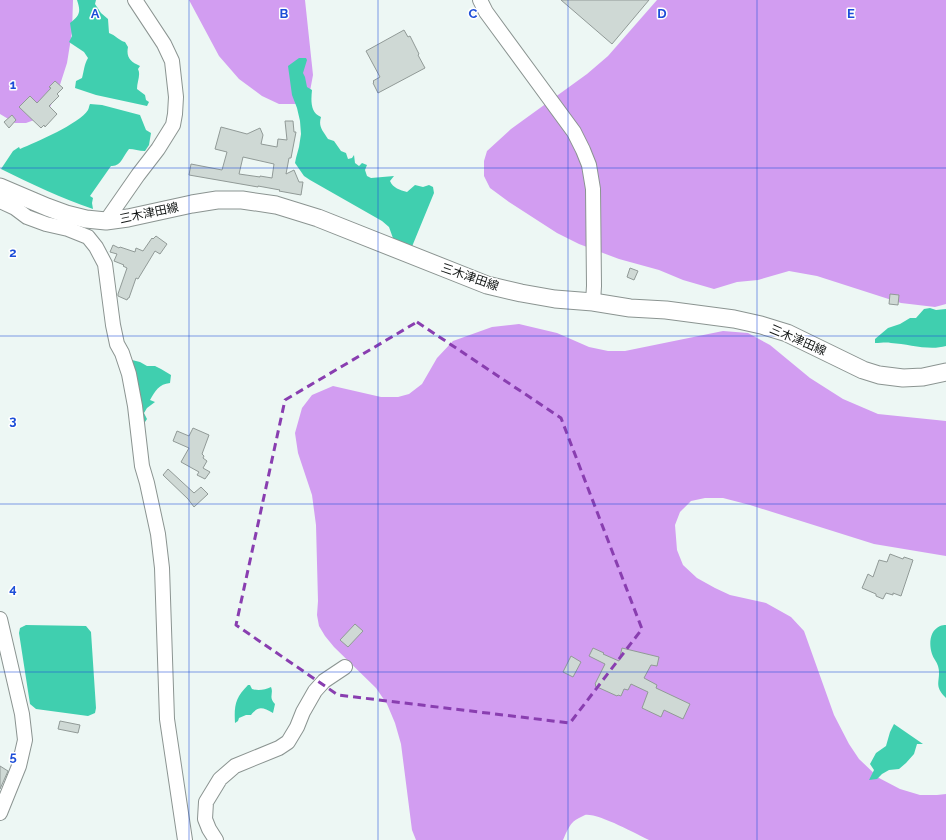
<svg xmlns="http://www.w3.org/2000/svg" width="946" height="840" font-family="Raleway,'Noto Sans JP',sans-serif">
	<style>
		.forest { fill: #d29df1 }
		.water { fill: #40cfaf }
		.building { fill: #cfd9d5; stroke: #919a97; fill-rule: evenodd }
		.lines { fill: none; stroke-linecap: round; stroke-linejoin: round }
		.minor-casing { stroke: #8b9491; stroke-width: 16 }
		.major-casing { stroke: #8b9491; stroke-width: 19 }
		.minor { stroke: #fff; stroke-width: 14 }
		.major { stroke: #fff; stroke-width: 17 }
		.marked { fill: none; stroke: #893eb0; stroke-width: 3; stroke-dasharray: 8 5; stroke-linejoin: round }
		.grid { fill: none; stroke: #1d4ed8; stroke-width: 1; stroke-opacity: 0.55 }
		.labels { text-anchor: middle; stroke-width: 3; stroke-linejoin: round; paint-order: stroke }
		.street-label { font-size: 12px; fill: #0f1312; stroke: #fff }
		.grid-label { font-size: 13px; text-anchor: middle; font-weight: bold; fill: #1d4ed8; stroke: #fff; stroke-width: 3; stroke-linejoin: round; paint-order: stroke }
	</style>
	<rect width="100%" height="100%" fill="#edf7f4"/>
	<!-- forest -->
	<path class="forest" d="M0,0H73L72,32L67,63L58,91L50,107L37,119L26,123H15L0,114Z
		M189,0H305L313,75L310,91L303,101L295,104H279L262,96L239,79L219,56Z
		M657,0H946V304L935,307L901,303L817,276L789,271L758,280L737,282L714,289L683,280L659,270L619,259L579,244L557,233L509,202L490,188L484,176V161L487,151L511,129L587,74L608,56Z
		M519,324L557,333L589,347L608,351H625L723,331L748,333L770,345L810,378L843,399L878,414L946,421V556L874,544L750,505L723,498H705L691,501L680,512L675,525L677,550L683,565L697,578L715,588L730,595L766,603L791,617L804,631L834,715L849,744L859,759L879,778L900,789L920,795H937L946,794V840H649C636,834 598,813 585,815C583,816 581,817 579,818C570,822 567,831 563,840H416L412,830L401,744L395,723L387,704L376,688L334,647L325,636L319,626L317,615L318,601L316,525L312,495L298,453L295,433L302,408L312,395L333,386L381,397H398L409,394L422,384L437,358L453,341L492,327Z"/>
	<!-- water -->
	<path class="water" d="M77,0H96L95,4L101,13L108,19L109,33C115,35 120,41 125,42L128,47C126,57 130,62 140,66L138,69C141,75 137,82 137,89L145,95L146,100L149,102L147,106L96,95L75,88L76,81L82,78C84,71 84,65 88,58L84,52L69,42L72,36L70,23C80,15 81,12 77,0Z
		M299,58H306L307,60L303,73L305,77L307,87L312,90C311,100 310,113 321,117C318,127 323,131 328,139L334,141L341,151L346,153L348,159L352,158L354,155L355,163L359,166L362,163L367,165L365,170L367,176L371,178L394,176L390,181C393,188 400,190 407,192L415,185L423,187L429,185L433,187L434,193L411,249L394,241L389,227L382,221L310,180L304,176L295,163L296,158L299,147L301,134L300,121L297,108L292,95L288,66Z
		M90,104L102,105L140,115L146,130L151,133L149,145L145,151C139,151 134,149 129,149C123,156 121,167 111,166L90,196L93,198L92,203L93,209C61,198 31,184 1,169L13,151L19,147L20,149C36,142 79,124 88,110C89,108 89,106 90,104Z
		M930,308L936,310L946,309V346C929,351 909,344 891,343C886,342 881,343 875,343V339L888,328L900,324L910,318H916L924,309Z
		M128,359L140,362L147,366H155L161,369L171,375L170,383C159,384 155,391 150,400L155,402L147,408L144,413L147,419L145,422L141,426Z
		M26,625L86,626L91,632L96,708L95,713L88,716L36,709L30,704L19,633L20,628Z
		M946,625V698C932,685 942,680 938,666C937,662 933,658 932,654C929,645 929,631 940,626C942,625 944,625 946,625Z
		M248,685H250L252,689C258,691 265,690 271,687C274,694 268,697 275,704L273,713C263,708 259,705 251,715H246L239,718L238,721L235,723C234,706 235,698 248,685Z
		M894,724L923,744H917L914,754L906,763L899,769L889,770L882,774L877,779L869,780L874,770L870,764L876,753L886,746L890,732Z"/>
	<!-- building -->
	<path class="building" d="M561,0H649L612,44Z
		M404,30L408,37L410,36L419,54L418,55L425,68L378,93L373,83L374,82L373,81L380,77L366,51Z
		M55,81L63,88L57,94L59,96L49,106L57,114L45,127L44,125L41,128L19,107L30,96L37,103L51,88L49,87Z
		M12,115L16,120L9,128L4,122Z
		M285,121H293L294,132H296L291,158H289L286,174L294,170L299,182H303L301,195L279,191L280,190L258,186V187L189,175L191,164L222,170L227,152L215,149L221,127L247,134L260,128L263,135L261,144L277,147L278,139L287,140ZM243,157L274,164L272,178L260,176V177L239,174Z
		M156,236L167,244L160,254L155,251L138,279L136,278L129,298H128L127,300L118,296V294L127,268L123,266L124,265L114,261L117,254L110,252L113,245L119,248L120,247L135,252L136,248L143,251L152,238L153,239Z
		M630,268L638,271L634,280L627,277Z
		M890,294L899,295L898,305L889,304Z
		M193,428L209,435L202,454L204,456L203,458L207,461L203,468L210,472L205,479L197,475L199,472L181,462L189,448L173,441L177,431L189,436Z
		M168,469L194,493L201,487L208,494L194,507L188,499L163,475Z
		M890,554L903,559L904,557L913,560L901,596L893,593V595L886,593L883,599L876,596V594L862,588L868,574L873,577L879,560L887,562Z
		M355,624L363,631L348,647L340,640Z
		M593,648L604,653L603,654L619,661L622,648L659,657L657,666L651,665L644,678L657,685L656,688L690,704L683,719L664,710L661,717L642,708L648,692L631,684L628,690L624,689L621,696L618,695L617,696L595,686L596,685L595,684L605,664L589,656Z
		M571,656L581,662L573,677L563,672Z
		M60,721L80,725L78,733L58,729Z
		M0,766L8,771L0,789Z"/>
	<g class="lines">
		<defs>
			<path id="minor" d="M480,0L486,12L574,132L583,150L589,165L593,189L594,286L593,302
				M0,201L15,208L27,217L46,224L68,229L88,237L96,247L105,264L113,325L117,344L122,353L129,374L135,406L142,466L147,483L158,534L162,568L167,719L185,840
				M106,221L138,175L158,149L173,125L175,114L176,97L172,61L164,44L135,0
				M0,619L22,714L25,740L19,766L0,813
				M216,840L209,829L205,819L206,802L220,779L235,766L279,748L288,742L297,727L303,712L315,691L324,681L345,667"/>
			<path id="major" d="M0,187L47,207L66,214L86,219L106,221L128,218L192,204L217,200H242L276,205L318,218L487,285L521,293L555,299L593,302L630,308L666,310L734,319L761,325L787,333L863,370L879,375L903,378L923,377L946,372"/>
		</defs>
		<!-- minor casing -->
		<use href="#minor" class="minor-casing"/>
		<!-- major casing -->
		<use href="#major" class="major-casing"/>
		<!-- minor -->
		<use href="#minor" class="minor"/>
		<!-- major -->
		<use href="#major" class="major"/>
	</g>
	<!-- marked area -->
	<path class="marked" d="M417,322L561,418L642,629L570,723L338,695L236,625L285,400Z"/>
	<!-- grid -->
	<path class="grid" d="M189,0V840M378,0V840M568,0V840M757,0V840M0,168H946M0,336H946M0,504H946M0,672H946"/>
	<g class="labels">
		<!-- street labels -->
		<g class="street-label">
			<text transform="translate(149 213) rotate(-12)" y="4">三木津田線</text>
			<text transform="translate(470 277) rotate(19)" y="4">三木津田線</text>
			<text transform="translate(798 340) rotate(23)" y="4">三木津田線</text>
		</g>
	</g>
	<g class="grid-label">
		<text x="95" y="18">A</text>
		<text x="284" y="18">B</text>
		<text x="473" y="18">C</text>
		<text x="662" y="18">D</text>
		<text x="851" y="18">E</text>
		<text x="13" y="89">1</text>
		<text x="13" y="257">2</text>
		<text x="13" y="425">3</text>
		<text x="13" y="593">4</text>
		<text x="13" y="761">5</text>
	</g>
</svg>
